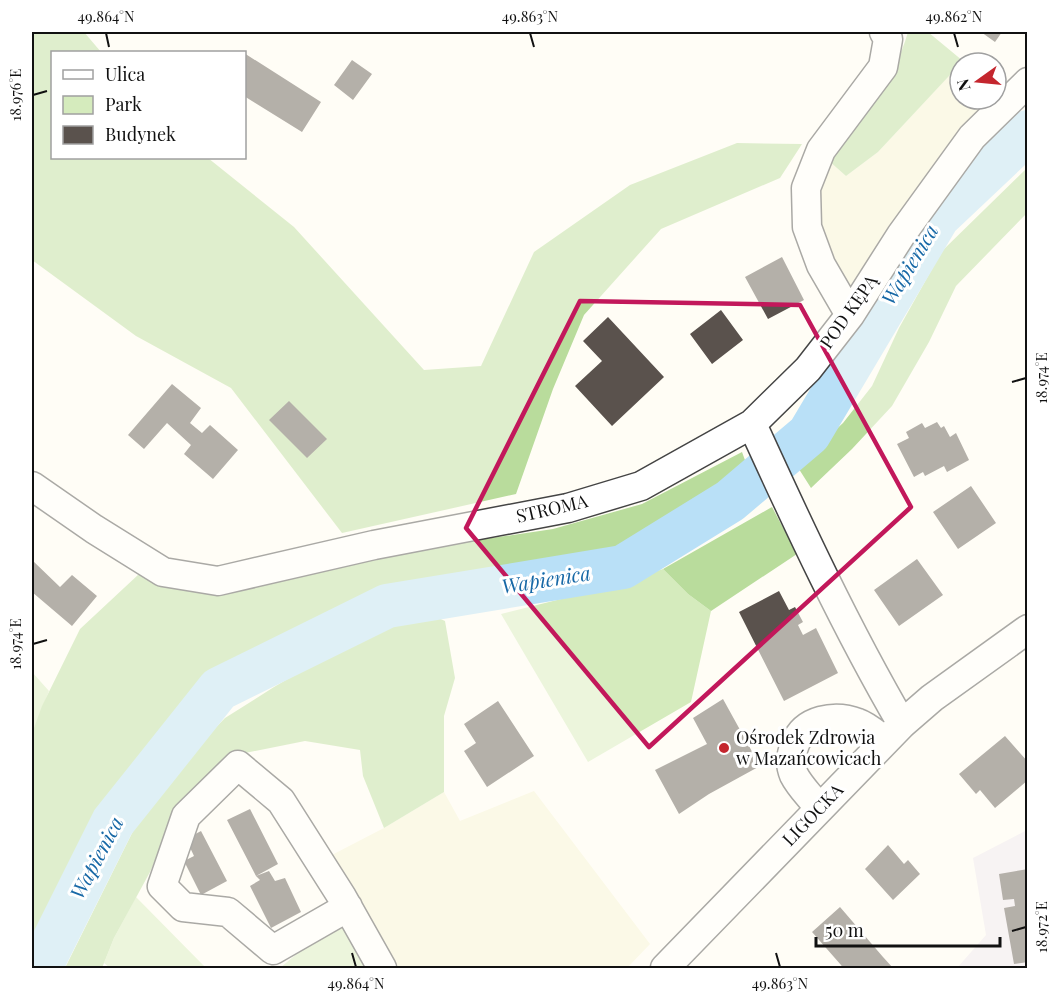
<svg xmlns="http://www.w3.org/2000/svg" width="1059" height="1000" font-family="'Playfair Display',serif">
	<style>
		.industrial { fill: #eee6ef }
		.farmland { fill: #f6f3d4 }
		.green { fill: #d5ebbd }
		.forest { fill: #b9dc9c }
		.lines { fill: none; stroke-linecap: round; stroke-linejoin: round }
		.river { stroke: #b9e0f7; stroke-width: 44 }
		.building { fill: #5a524d }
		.minor-casing { stroke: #444; stroke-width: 31 }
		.minor { stroke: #fff; stroke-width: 28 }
		.marked { fill: none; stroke: #c2185b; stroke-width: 4.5; stroke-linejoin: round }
		.ticks { fill: none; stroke: #111; stroke-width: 2 }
		.poi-dot { fill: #c4262e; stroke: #fff; stroke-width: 2 }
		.labels { text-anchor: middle; stroke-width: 6; stroke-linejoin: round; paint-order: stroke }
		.street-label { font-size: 18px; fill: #111; stroke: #fff }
		.poi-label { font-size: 18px; fill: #111; stroke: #fff; text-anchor: start }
		.water-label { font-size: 20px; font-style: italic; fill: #1768a6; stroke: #fff }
		.neatline { fill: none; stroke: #111; stroke-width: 2 }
		.ticks-label { font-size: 15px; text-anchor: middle; fill: #111 }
	</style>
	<rect width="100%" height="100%" fill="#fffdf5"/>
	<!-- industrial -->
	<path class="industrial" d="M1027,830V968H957L986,935L973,858Z"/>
	<!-- farmland -->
	<path class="farmland" d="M960,64V99H994L847,295L814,223L817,190L829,161L846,176L878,152Z
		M534,791L650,944L627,968H392L328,857L384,828L444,792L460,821Z"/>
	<!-- green -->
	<path class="green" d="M663,569L688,594L711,611L691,702L588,762L501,614L605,588Z
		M32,672L49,691L32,733Z
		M136,897L206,968H110L104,963L114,938Z
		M345,923L370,968H280L312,941Z"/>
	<!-- forest -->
	<path class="forest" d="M32,32H84L101,52H52V158H208L294,227L424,370L481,366L534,252L630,185L737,143L802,144L780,178L661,229L584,315L553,389L516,494L342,533L231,388L136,336L32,260Z
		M908,32H928L963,61L878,152L846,176L829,161C863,121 893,83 908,32Z
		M1027,168V213L956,286L929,342L892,406L852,449L811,488L797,466L843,423L872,386L899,328L942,251Z
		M742,452L749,471L615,561L378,598L205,684L104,813L32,956V733L42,706L80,629L139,574L214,593L391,553L553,529L642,504Z
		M772,507L797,554L711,611L688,594L663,569Z
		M425,612L445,621L455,678L444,716V792L384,828L363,776L360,750L305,741L245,753L175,815L150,872L114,938L102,968H65L139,819L174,770L225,718L274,687L372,629Z"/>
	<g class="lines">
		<!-- river -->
		<path class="river" d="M40,968L113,822L219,689L387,606L623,567L730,501L809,434L938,217L1028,132"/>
	</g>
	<!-- building -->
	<path class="building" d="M981,32H1002L995,42Z
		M244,53L321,102L302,132L244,96Z
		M352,60L372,74L353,100L334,85Z
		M782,257L804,300L768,319L745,277Z
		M721,310L743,340L712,364L690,334Z
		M608,317L664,377L612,426L575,386L602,361L583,341Z
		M172,384L201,408L190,423L202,433L210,425L238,450L213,479L184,454L191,445L167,423L144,449L128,435Z
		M289,401L327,439L307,458L269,420Z
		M937,422L941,428L944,426L950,437L956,433L969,460L947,472L944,466L925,476L923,472L914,477L897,444L909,438L906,432L922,423L925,428Z
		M971,486L996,523L958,549L933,512Z
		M917,559L943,595L899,626L874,590Z
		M32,560L60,587L72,575L97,596L72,626L32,592Z
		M779,591L789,610L795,607L803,622L798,625L803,635L816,628L838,673L784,701L739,612Z
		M723,699L760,766L709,794L679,814L655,770L707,744L693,718Z
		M498,701L534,756L487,787L464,751L476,743L464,724Z
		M1005,736L1028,762V780L995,808L980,790L976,794L959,774Z
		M250,809L278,864L256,876L227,820Z
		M201,831L227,881L201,895L184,861L194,856L186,839Z
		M888,845L904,864L908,860L920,874L893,900L865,869Z
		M1028,869V962L1014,964L1004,908L1015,906L1014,899L1003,900L999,874Z
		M269,871L275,881L285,878L301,912L271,928L250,886L260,880L256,876Z
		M840,907L883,957L893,968H843L841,965L812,932Z"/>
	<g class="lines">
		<defs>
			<path id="minor" d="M850,315L821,265L807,227L806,188L821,150L883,67L888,39L884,32
				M752,424C798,525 846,628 902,724
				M32,486L94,529L163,572L218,581L374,545L568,508L641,486L752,424L808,369L850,315L901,235L972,137L1028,82
				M819,808C811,797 800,787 794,775C789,763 791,755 795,744C804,719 835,714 858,723C867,726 877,735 885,741
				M348,907L273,950L228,912L183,907L162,886L186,816L238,765L281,801L342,897L382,968
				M665,968L902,724L932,698L1028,629"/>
		</defs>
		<!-- minor casing -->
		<use href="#minor" class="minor-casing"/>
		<!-- minor -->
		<use href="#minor" class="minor"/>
	</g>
	<!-- marked area -->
	<path d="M0 0H1059V1000H0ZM580,301L800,305L911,507L649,747L466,528Z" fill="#fffdf5" fill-opacity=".55" fill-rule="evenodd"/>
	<path class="marked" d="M580,301L800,305L911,507L649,747L466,528Z"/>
	<!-- ticks -->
	<path class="ticks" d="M106,33L109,47M530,33L534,47M954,33L958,47M33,95L47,91M1012,382L1026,378M33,644L47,640M1012,931L1026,927M352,953L356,967M776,953L780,967"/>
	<!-- markers -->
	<circle class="poi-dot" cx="724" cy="748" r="6"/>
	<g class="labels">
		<!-- street labels -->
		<g class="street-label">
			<text transform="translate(849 312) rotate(-55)" y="6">POD KĘPĄ</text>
			<text transform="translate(552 509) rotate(-13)" y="6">STROMA</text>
			<text transform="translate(813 815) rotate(-46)" y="6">LIGOCKA</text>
		</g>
		<!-- poi labels -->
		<g class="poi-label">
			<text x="736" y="744">Ośrodek Zdrowia<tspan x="736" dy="21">w Mazańcowicach</tspan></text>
		</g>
		<!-- water labels -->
		<g class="water-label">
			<text transform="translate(910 265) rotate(-59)" y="7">Wapienica</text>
			<text transform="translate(546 580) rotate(-9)" y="7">Wapienica</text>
			<text transform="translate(97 858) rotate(-62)" y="7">Wapienica</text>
		</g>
	</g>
	<!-- border -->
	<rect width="1059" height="1000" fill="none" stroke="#ffffff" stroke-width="66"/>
	<!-- legend -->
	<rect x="51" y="51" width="195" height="108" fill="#ffffff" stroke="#a0a0a0" stroke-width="1.5"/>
	<rect x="63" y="70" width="30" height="9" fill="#ffffff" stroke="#a0a0a0" stroke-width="1.5"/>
	<text x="105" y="81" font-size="18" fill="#111111">Ulica</text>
	<rect x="63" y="96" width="30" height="18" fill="#d5ebbd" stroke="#a0a0a0" stroke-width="1.5"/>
	<text x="105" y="111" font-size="18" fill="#111111">Park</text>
	<rect x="63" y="126" width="30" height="18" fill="#5a524d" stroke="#a0a0a0" stroke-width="1.5"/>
	<text x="105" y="141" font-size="18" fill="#111111">Budynek</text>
	<!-- north arrow -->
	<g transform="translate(978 81) rotate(255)"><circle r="28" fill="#ffffff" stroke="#a0a0a0" stroke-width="1.5"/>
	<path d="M0-4.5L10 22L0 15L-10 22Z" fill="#c4262e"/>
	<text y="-9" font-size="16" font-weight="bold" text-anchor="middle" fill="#111111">N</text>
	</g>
	<!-- scale -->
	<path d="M816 937v9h184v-9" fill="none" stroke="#111111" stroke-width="3"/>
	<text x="825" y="937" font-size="18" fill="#111111" stroke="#ffffff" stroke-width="4.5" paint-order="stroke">50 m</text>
	<rect x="33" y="33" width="993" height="934" class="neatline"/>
	<g class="ticks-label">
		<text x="106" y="22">49.864°N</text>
		<text x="530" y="22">49.863°N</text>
		<text x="954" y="22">49.862°N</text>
		<text transform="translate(16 95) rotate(-90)" y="5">18.976°E</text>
		<text transform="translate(1042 378) rotate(-90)" y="5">18.974°E</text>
		<text transform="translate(16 644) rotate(-90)" y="5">18.974°E</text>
		<text transform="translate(1042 927) rotate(-90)" y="5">18.972°E</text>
		<text x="356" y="989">49.864°N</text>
		<text x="780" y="989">49.863°N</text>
	</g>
</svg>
